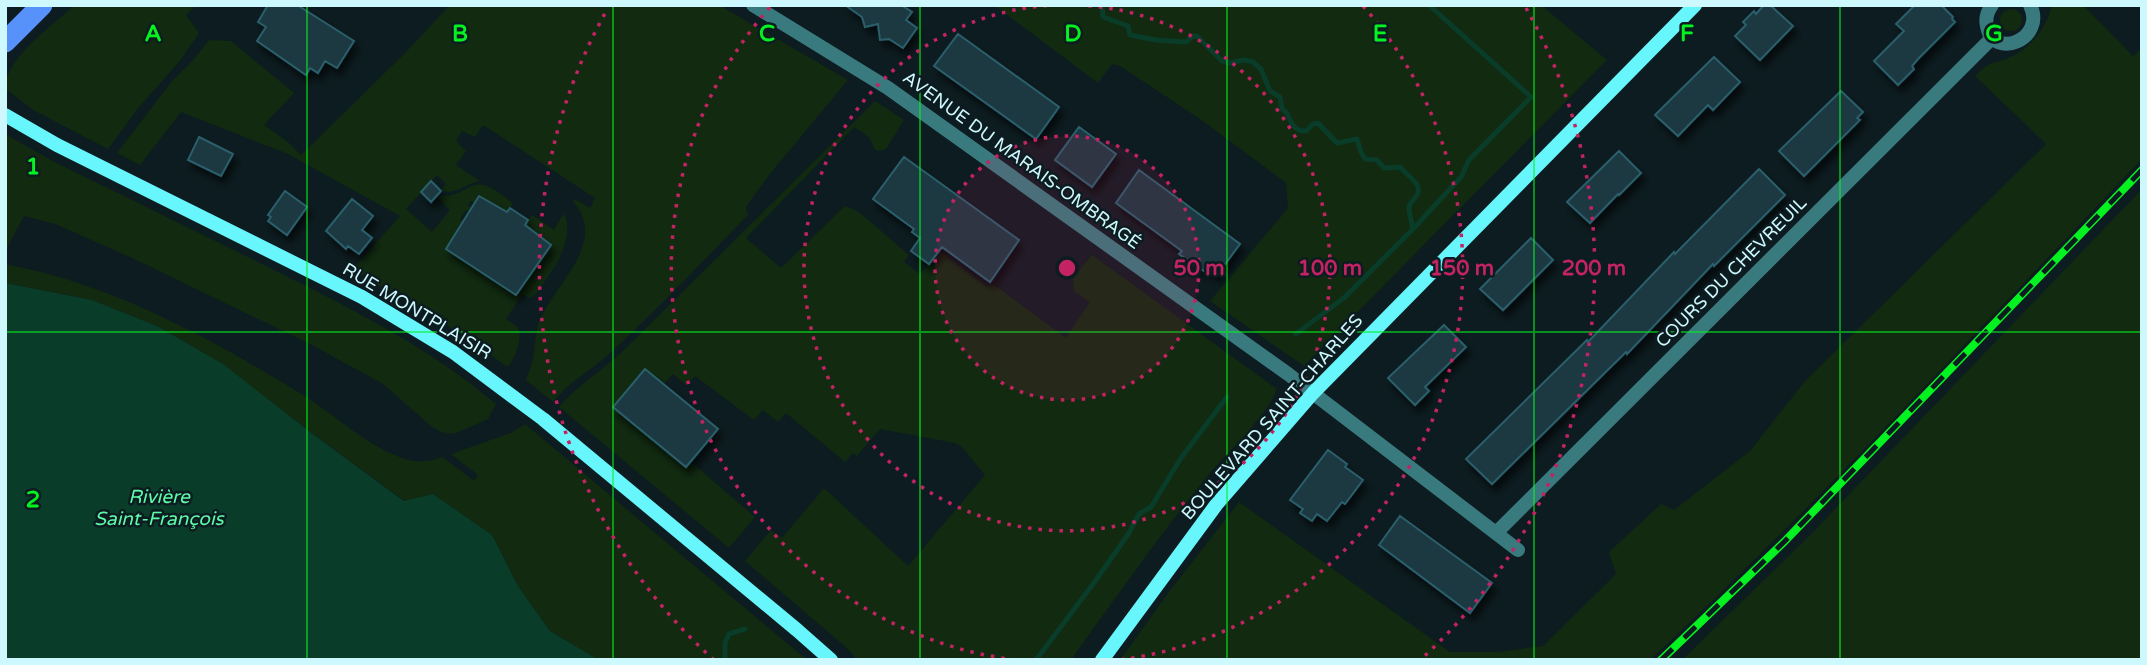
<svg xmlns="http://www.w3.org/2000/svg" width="2147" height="665" font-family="'Varela Round',sans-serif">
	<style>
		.green { fill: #112a10 }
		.water { fill: #0a3c2a }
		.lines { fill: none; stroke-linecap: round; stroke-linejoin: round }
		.stream { stroke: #0a3c2a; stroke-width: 5 }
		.building { fill: #1a3840; stroke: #2c5e6c; stroke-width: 2; filter: url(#shadow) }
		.street { stroke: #397a7e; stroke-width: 14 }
		.secondary { stroke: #66f6fc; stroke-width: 14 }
		.primary { stroke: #5792fb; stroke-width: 21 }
		.rail-casing { stroke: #05f221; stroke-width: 8 }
		.rail { stroke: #0d1c20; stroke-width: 5; stroke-dasharray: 16; stroke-linecap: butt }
		.grid { fill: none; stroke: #05f221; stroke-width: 2; stroke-opacity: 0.55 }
		.ring { fill: none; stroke: #c32363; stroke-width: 3.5; stroke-dasharray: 3.5 7 }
		.labels { text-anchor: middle; stroke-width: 5; stroke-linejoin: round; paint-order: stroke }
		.street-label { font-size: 18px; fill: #cdf8fe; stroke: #0d1c20 }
		.water-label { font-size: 19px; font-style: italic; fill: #5dfba9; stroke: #0d1c20 }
		.grid-label { font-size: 23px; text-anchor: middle; font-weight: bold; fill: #05f221; stroke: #0d1c20; stroke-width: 5; stroke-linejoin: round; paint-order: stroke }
		.centre { fill: #c32363; stroke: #0d1c20; stroke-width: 3.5 }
		.ring-label { font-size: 21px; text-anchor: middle; font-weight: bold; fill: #c32363; stroke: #0d1c20; stroke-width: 5; stroke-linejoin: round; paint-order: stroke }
	</style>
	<defs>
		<filter id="shadow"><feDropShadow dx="4" dy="7" stdDeviation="3.5" flood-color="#0009"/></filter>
	</defs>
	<rect width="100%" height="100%" fill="#0d1c20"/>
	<!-- green -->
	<path class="green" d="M75,5H196L186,15L199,33L180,61L139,107L108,149L33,110L6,89C2,61 55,23 75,5Z
		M450,5H719L848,80L769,175L746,207L748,215C703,261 658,309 610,353C591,371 568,382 553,402L526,380C528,373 531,367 533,359C535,347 535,334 539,322C554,284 609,244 573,201L575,199L590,208L595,198L483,125L475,137L462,131L456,141L466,151L456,165L480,181C465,183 455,197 441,190L446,184L437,175L406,209L432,232L450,210L438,199L441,195C460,199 468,181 484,185C494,187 505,198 513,203L507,212L478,196L474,203L471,201L468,205L471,208L469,211L466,210L460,219L464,222L446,249L516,295L532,267L536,269L551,245L525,225L532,215L554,230L563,214L566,217C573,246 550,274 535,295L529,298L523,294L506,319C510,322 518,325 519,331C522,341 514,358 509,366H506L463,335L352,270L400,216L288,154L181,112L140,165L117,153L172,81L194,59L209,40L231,41L294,93L264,125L288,142L301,155L403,55Z
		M994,5H1541L1607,60L1304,366L1210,301L1288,208L1286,183L1200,119L1120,66L1112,64L1098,83Z
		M2052,5H2083L2133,56L2142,48V159C1980,328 1821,500 1650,660H1120L1168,593L1239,502L1450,652H1498L1543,646L1616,574L1609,552L1661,504L1674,510L1750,451L1805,381L2046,144L1975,76C1990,61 1990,65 2008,58C2031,49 2046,28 2052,5Z
		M2000 20a11 11 0 1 1 22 0a11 11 0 1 1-22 0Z
		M875,101L904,120L886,149C872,154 875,147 869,138C866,134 858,130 854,127L746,238L781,268L845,206L859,212L909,255L904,262L920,274L939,251L986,286L994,285L1066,338L1090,302L1074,291L1073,278L1092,255L1277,389C1267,416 1230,450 1210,473C1161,533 1116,597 1071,660H857L849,650L745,561L771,530L782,538L824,488L908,566L985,475L962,447L955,443L880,429L857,456L853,453L845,462L786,413L778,422L763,410L754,420L695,376L686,385L673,374L664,384L645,369L613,407L686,467L690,462L697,467L755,517L729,548L559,407C577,385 601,372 621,353Z
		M5,134L49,159C125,197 202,234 278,272C354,310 430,348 496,404L488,419L454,434L441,432L431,426L383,384L312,345L130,257L55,224L24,216L5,252Z
		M2142,189V660H1682L1812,533Z
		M5,264C112,284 211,338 303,395C334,414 362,442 397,456C413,463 426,463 443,457L474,481L478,475L451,454L511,433L525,424L807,660H599L550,631L518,586L492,535L433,494L405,501L314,435L222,364L157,326L92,300L5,283Z"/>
	<!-- water -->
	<path class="water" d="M5,283L92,300L157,326L223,364L314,435L404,501L433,494L492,535L518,586L550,631L599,660H5Z"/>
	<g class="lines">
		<!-- stream -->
		<path class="stream" d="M1102,5L1103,17L1128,26L1130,35L1156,40L1186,42L1193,36H1197L1222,61L1230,63L1244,60L1253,62L1261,69L1270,91L1280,97L1282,109L1287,113C1290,122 1296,132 1306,131L1313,124L1318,123L1337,143L1357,139L1361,152L1365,159L1377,160L1384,168L1400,167C1408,177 1426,185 1415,198C1412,202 1409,203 1409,208C1409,215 1413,223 1412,230L1345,297L1296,334
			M1413,229L1461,177L1469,160L1531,97L1429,5
			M725,660V643L729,634L745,629
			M1036,660L1096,580L1129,533L1139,514L1151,507L1181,458L1227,397"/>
	</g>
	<!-- building -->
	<path class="building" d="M268,5H297L354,41L337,68L325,61L318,73L310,68L306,75L257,41L266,27L258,22Z
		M845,5H901L912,12L906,20L917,28L903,48L889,39L880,40L878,24L865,27L862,17Z
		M1764,5H1770L1793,26L1760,60L1735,36L1746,25L1743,22L1754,11L1756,14Z
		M1915,5H1941L1953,17L1952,19L1955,22L1918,59L1912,66L1914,69L1898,85L1874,61L1904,31L1896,24Z
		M958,34L1059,107L1036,139L934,66Z
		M1714,57L1740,82L1713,110L1708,105L1678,136L1655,115Z
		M1841,91L1863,112L1857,118L1860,120L1804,176L1779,151Z
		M1079,127L1116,154L1092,187L1055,160Z
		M199,137L233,154L221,176L188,160Z
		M1619,151L1641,173L1619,195L1618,194L1590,223L1567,202Z
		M904,157L1019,240L990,282L942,247L929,264L911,251L920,238L912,232L914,229L873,199Z
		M1759,169L1785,195L1714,266L1713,264L1627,354L1626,352L1492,484L1466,459L1587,340L1588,342L1674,252L1675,254Z
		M1139,170L1240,244L1217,275L1207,268L1204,271L1179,254L1182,251L1116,203Z
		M431,181L441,191L431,202L421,192Z
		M285,191L307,207L287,235L268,221L271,217L268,215Z
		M479,196L507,212L510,208L528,220L525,225L551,245L516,295L446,249Z
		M352,199L373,216L362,230L372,238L359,254L348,246L346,249L326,231Z
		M1531,238L1553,260L1503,310L1480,289Z
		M1444,325L1466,347L1425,387L1429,391L1415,405L1388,378Z
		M645,369L718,429L686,467L613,407Z
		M1328,450L1347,464L1345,467L1363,480L1345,504L1342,502L1327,521L1317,514L1312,521L1300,513L1303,509L1290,500Z
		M1400,516L1492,583L1470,613L1379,545Z"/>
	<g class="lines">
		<!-- street -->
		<path class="street" d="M753,5L888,88L1288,374L1518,550
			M1992,5C1987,12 1985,18 1987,26C1993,61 2047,39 2030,5
			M1497,532L1992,38"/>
		<!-- secondary -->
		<path class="secondary" d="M5,115L57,145L362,297L453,352L543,419L797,630L831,660
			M1102,660L1216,505L1313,393L1695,5"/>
		<!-- primary -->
		<path class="primary" d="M5,42L42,5"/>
		<defs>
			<path id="rail" d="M1661,660L1784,542L2142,170"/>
		</defs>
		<!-- rail casing -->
		<use href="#rail" class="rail-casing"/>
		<!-- rail -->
		<use href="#rail" class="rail"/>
	</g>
	<!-- grid -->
	<path class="grid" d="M307,5V660M613,5V660M920,5V660M1227,5V660M1534,5V660M1840,5V660M5,332H2142"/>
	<!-- distance rings -->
	<circle cx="1067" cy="268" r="132" fill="#c32363" fill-opacity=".12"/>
	<g class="ring">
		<circle cx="1067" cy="268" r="132"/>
		<path d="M1078 5A263 263 0 1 1 1056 5"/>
		<path d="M1015 660A395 395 0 0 1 771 6M1363 6A395 395 0 0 1 1119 660"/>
		<path d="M714 660A527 527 0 0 1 608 8M1526 8A527 527 0 0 1 1420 660"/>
	</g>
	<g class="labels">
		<!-- street labels -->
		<g class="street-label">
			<text transform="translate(1022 160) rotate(36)" y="6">AVENUE DU MARAIS-OMBRAGÉ</text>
			<text transform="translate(1731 272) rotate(-45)" y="6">COURS DU CHEVREUIL</text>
			<text transform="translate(417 311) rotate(31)" y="6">RUE MONTPLAISIR</text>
			<text transform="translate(1272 417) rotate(-49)" y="6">BOULEVARD SAINT-CHARLES</text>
		</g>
		<!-- water labels -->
		<g class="water-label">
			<text x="159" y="503">Rivière<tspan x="159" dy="22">Saint-François</tspan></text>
		</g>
	</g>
	<g class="grid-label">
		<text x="153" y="41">A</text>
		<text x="460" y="41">B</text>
		<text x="767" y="41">C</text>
		<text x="1073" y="41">D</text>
		<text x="1380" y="41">E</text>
		<text x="1687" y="41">F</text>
		<text x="1994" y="41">G</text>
		<text x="33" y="174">1</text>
		<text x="33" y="507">2</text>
	</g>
	<circle cx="1067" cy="268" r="10" class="centre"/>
	<g class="ring-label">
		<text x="1199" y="275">50 m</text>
		<text x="1330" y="275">100 m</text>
		<text x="1462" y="275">150 m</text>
		<text x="1594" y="275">200 m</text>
	</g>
	<!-- border -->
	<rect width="2147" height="665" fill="none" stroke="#cdf8fe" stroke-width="14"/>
</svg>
